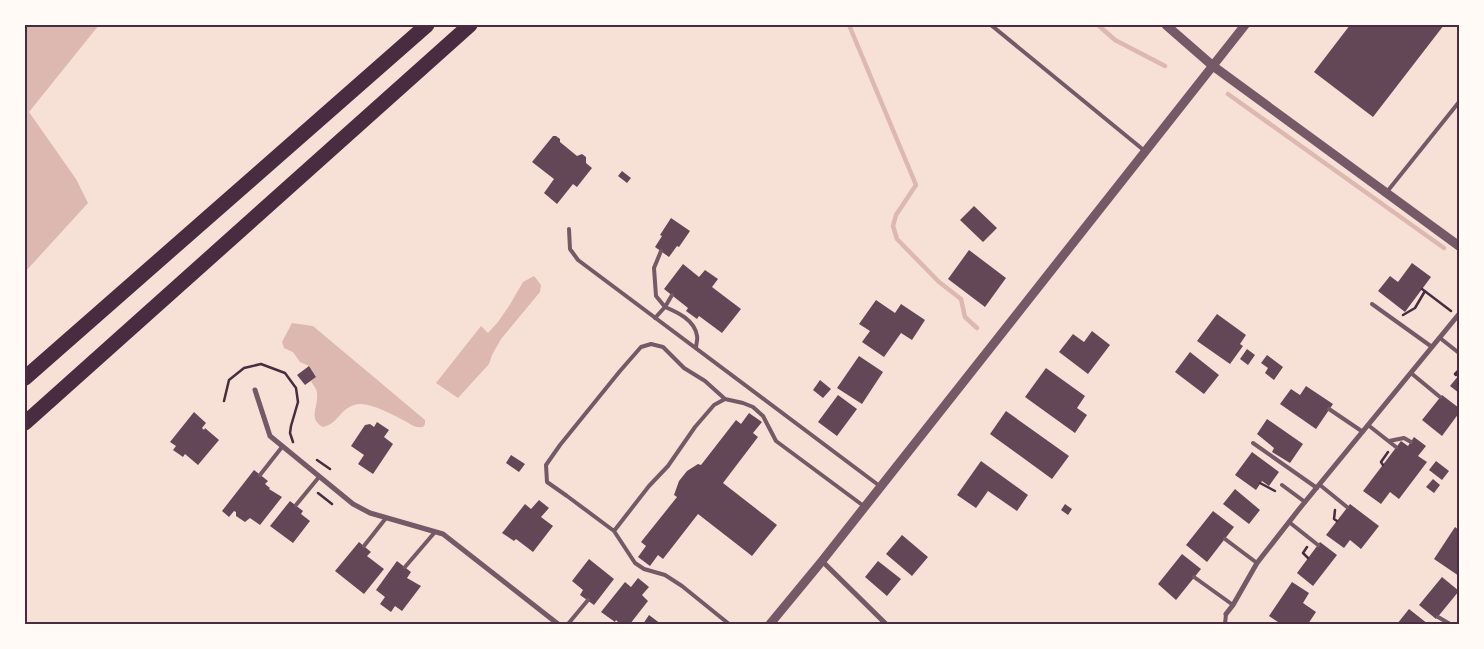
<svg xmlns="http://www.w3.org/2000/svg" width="1484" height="649" font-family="Roboto,sans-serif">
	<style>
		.water { fill: #dcb8b0 }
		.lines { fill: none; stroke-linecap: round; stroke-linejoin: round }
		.stream { stroke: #dcb8b0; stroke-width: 4.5 }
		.building { fill: #644757 }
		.path { stroke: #4a2c40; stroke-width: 2.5 }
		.service { stroke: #755966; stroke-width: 4 }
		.minor { stroke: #755966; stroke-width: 5 }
		.tertiary { stroke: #755966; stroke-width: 9 }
		.motorway { stroke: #4a2c40; stroke-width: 15 }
		.neatline { fill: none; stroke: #4a2c40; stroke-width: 2 }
	</style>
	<rect width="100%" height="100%" fill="#f7e1d7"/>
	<!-- water -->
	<path class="water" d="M25,25H99L29,112L76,179L88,203L25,272Z
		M534,276L541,285L540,292L501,339L492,355L489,364L458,398L436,383L481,326L488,333L498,322L509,306L523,282Z
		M292,323L313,326L425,420V424L423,427C415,428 412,425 405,421C393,415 367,400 354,405C339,410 339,423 323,427C307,418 319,407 317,393C317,389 313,385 311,381L316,377L309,366L300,362L293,352L284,348L282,342Z"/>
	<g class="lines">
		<!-- stream -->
		<path class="stream" d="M849,25L916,185L896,215L893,226L897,239L939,282L961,299L965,317L977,328
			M1098,25L1115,40L1165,66
			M1228,94L1444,248"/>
	</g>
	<!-- building -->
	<path class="building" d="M1350,25H1444L1373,117L1314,72Z
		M553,136H556L560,139V142L577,156L582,154L586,157V163L592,168L577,187L573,184L557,204L544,193L554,179L532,162Z
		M622,171L631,178L627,183L618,176Z
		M974,206L997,228L983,242L960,220Z
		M671,218L690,231L679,247L677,246L669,257L655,247L662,236L660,235Z
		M969,250L1006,278L985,307L948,279Z
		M1412,263L1431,277L1405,312L1378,291L1390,276L1398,282Z
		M683,264L699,277L705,270L718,279L712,287L741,309L722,333L699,316L697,319L686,311L688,308L664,289Z
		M876,300L895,313L901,304L925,320L912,340L901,333L884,357L862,342L870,331L859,324Z
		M1217,314L1246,335L1240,344L1243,346L1230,364L1197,341Z
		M1092,331L1110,345L1088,374L1059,352L1073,334L1084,342Z
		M1247,349L1255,355L1248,365L1240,359Z
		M1190,352L1219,375L1204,394L1175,372Z
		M1267,355L1283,367L1274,380L1265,373L1268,368L1261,363Z
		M859,356L883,372L862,404L837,388Z
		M309,366L316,377L305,385L297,375Z
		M1046,368L1085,396L1077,408L1087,415L1075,433L1025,397Z
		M1459,375V393L1450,386Z
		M820,380L831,389L823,398L813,390Z
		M1306,386L1333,404L1316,429L1280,404L1291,389L1300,395Z
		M838,395L857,409L837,436L818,422Z
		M1442,395L1459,408V413L1442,436L1422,420Z
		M1006,411L1069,456L1052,479L990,434Z
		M194,412L206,423L202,428L204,430L205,428L219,440L198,465L185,454L183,457L173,450L176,446L170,442Z
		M749,413L762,422L753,433L758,437L723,483L777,525L752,556L698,514L663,559L658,555L650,566L638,557L646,546L641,542L677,497L674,495L679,481L687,471L698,464L701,465L736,420L741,424Z
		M1267,419L1303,444L1290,463L1272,452L1274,448L1257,434Z
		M377,422L389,430L384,437L393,444L373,474L358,464L364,455L351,446L365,425L370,424L374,427Z
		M1414,437L1426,446L1418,456L1427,462L1399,499L1390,492L1381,504L1363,491L1401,441L1408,446Z
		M1252,452L1279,472L1269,486L1262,481L1256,490L1235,475Z
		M511,455L525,464L519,472L506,463Z
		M981,461L1028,495L1017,511L988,491L976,508L957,495Z
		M1436,461L1449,471L1442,480L1429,470Z
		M254,470L268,481L265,484L270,488L269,489L282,497L260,525L250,518L245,522L236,516V512L234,511L229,517L222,511Z
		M1433,479L1440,485L1434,493L1426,487Z
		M1235,489L1260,510L1249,524L1223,504Z
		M539,500L549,508L541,517L553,526L533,552L516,539L514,541L502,533L525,504L531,509Z
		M290,501L303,511L301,514L310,521L293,543L270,526Z
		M1065,504L1072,509L1068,515L1061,510Z
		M1350,504L1379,526L1361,549L1350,540L1344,548L1326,535Z
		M1213,511L1234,527L1207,562L1186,545Z
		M1455,527L1459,530V576L1434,559Z
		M902,535L928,557L912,576L886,554Z
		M359,542L371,552L367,556L384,569L364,594L335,571Z
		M1320,542L1337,555L1313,586L1297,573Z
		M1182,554L1201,569L1176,600L1158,584Z
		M589,559L614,579L594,605L580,595L583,590L572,581Z
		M397,561L411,572L407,578L421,586L402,611L395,606L391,612L380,604L385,597L376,590Z
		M878,561L901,579L887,596L865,577Z
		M1442,577L1459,591L1436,619L1419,605Z
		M638,578L649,587L642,595L648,601L630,624H618L619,623L616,620L615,622L601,612L625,582L631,587Z
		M1292,582L1309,593L1303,603L1316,612L1308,624H1281L1269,616Z
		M1409,609L1428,624H1397Z
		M649,615L661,624H643Z"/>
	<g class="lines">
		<!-- path -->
		<path class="path" d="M1422,289L1451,311
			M1403,315L1415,308L1425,291
			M1456,375L1455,374L1459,370
			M224,401L229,380L244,368L261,364L285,373L296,388L298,402L291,426L290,433L293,442
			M317,460L330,469
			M1383,465L1381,462L1388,452
			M1260,483L1275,491
			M318,493L332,504
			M1335,510L1334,519L1337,521
			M1307,547L1303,553L1308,558"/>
		<!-- service -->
		<path class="service" d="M991,25L1146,152
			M1386,193L1459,102
			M569,229L570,249L578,260L881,487
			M672,295L665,307C677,312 695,320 697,336C698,339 696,344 696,348
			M1372,304L1432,347
			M655,318L665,307L656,296L654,268L661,251
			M1440,338L1459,353
			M1411,373L1440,397
			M1329,409L1363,432
			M1368,425L1396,447
			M1389,441L1404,438L1411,442
			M1253,443L1317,488
			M260,475L282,447
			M1282,485L1305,502
			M1320,485L1347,507
			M296,505L319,477
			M1289,522L1318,545
			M614,531L649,486L668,466L695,427L714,405L725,399
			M1225,539L1257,563
			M364,546L386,518
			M405,567L435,532
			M1194,577L1233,605
			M1438,617L1450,624
			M568,624L588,600
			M729,624L682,586L665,575L644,569L635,563L614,531L567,496L547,482L546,465L560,445L620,371L641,347L651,344L663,347L684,368L705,381L725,399L743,403L753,407L763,416L776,441L865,507
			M1225,624L1226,614"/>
		<!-- minor -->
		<path class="minor" d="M255,390L270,436L353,504L370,513L443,534L558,624
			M822,561L886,624
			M1226,614L1233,605L1257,563L1300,508L1459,314"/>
		<!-- tertiary -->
		<path class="tertiary" d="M1166,25L1213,66L1459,246
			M770,624L822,561L1245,25"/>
		<!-- motorway -->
		<path class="motorway" d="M25,378L427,25
			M25,423L470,25"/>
	</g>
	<!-- border -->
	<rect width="1484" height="649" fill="none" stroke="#fffaf5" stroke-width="52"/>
	<rect x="26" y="26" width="1432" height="597" class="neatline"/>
</svg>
